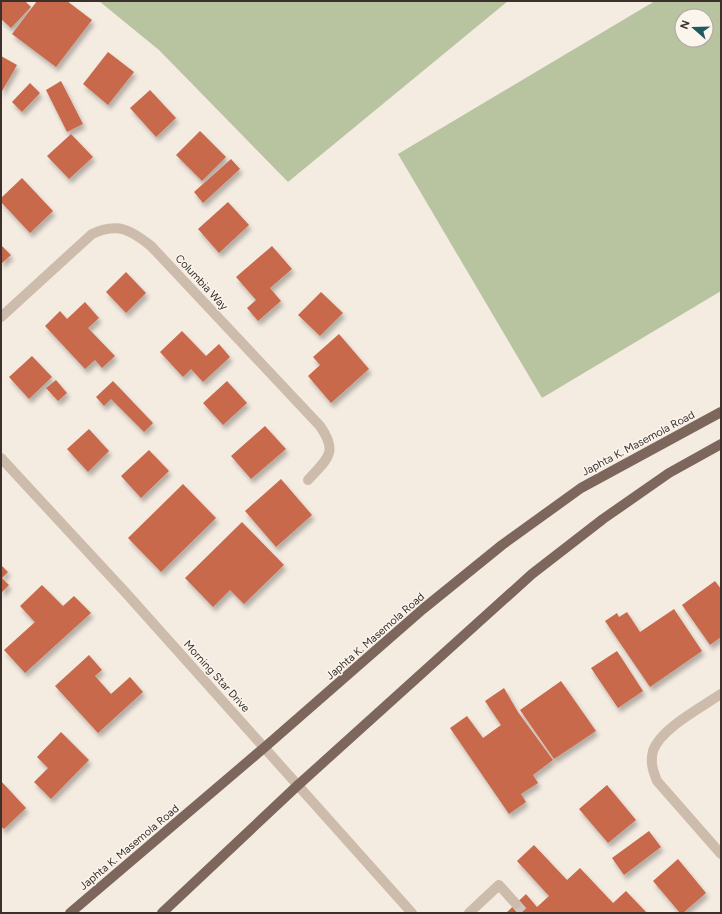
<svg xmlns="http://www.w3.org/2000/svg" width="722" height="914" font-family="Figtree,sans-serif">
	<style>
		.green { fill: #b8c4a0; fill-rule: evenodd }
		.building { fill: #c8694b; filter: url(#shadow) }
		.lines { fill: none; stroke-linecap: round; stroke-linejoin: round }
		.minor-tunnel { stroke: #cfc6bd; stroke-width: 10; stroke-dasharray: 10 5; stroke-linecap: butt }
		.minor { stroke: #cdbbac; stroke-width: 10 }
		.major { stroke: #7d675c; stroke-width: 10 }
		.labels { text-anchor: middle; stroke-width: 3; stroke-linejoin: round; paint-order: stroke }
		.street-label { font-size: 11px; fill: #3b302b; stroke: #fbf5ee }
	</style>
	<defs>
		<filter id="shadow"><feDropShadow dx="2.5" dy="4.5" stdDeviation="2" flood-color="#0004"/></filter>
	</defs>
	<rect width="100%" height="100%" fill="#f4ebe1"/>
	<!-- green -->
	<path class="green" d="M99,1H508L288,182L159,50Z
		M655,1H721V291L542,398L398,154ZM682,16H706V40H682Z"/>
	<!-- building -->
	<path class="building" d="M1,1H25L31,7L11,28L1,19Z
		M37,1H67L92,20L56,67L12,34Z
		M108,52L134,72L108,105L83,84Z
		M1,56L17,65L1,93Z
		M61,81L83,124L67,132L46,90Z
		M30,83L40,93L22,112L12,102Z
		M150,90L176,118L156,137L130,108Z
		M200,131L226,157L202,181L176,155Z
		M71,134L93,157L69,179L47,156Z
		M231,159L240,169L203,203L194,192Z
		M22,178L53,211L30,233L1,202V198Z
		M228,202L249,225L219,253L198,229Z
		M1,245L11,255L1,264Z
		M272,246L292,269L270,288L281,301L258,321L247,308L256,300L236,277Z
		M126,272L146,293L126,313L106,292Z
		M321,292L343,313L320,336L298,315Z
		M85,302L99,318L88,328L115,356L102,368L95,360L85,369L45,326L60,311L67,319Z
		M182,331L206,356L219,344L230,357L203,382L191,369L183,377L160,352Z
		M339,334L369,369L331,403L308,376L320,365L313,357Z
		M32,356L52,377L29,399L9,377Z
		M56,380L67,393L58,401L46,388Z
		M113,381L153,423L144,432L111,399L104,406L96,397Z
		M227,381L247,403L223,425L203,403Z
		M265,426L286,449L251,479L231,456Z
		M89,429L109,451L88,472L67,449Z
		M149,450L169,471L141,498L121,476Z
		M281,479L312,515L276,547L245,511Z
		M183,484L216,518L161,572L128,538Z
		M242,522L284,565L244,604L230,590L213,607L185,578Z
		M1,565L8,572L2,578L9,585L1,593Z
		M715,581L721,589V637L710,645L682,605Z
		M42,585L63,606L74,596L91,613L25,673L4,650L35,622L53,642L20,606Z
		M674,609L702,651L650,687L605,621L617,613L619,617L627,612L640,632Z
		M617,651L643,691L618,708L591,668Z
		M89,655L102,670L95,676L111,694L130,677L143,692L98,733L55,686Z
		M561,681L596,731L554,759L520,710Z
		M504,688L518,712L553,760L533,775L538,783L521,794L526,802L509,814L450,728L467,716L483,738L501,725L485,701Z
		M61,732L89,760L51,799L34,782L48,768L37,757Z
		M1,781L26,808L4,829L1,827Z
		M607,785L636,820L608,843L579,809Z
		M649,831L661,847L624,875L612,858Z
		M534,845L567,880L580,868L613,903L626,891L647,913H506L526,894L537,907L549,896L517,861Z
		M678,859L706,893L683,913H680L653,881Z"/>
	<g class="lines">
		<!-- minor-tunnel -->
		<path class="minor-tunnel" d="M516,904L524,913"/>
		<!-- minor -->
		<path class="minor" d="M1,317L92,234C118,222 131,230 151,246L320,426C339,453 327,459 308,480
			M1,458L126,593L412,913
			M721,694C702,707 660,729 653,751C650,762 653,771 657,781L721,854
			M469,913L499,885L516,904"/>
		<!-- major -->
		<path class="major" d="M70,913L265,747L423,609L502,545L581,488L721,412
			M162,913L297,786L532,574L603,519L669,473L721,444"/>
	</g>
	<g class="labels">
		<!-- street labels -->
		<g class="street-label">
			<text transform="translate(202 282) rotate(47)" y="4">Columbia Way</text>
			<text transform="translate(638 443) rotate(-28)" y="4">Japhta K. Masemola Road</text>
			<text transform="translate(375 636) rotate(-41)" y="4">Japhta K. Masemola Road</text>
			<text transform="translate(217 676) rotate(48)" y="4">Morning Star Drive</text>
			<text transform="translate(129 847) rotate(-40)" y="4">Japhta K. Masemola Road</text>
		</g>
	</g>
	<!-- border -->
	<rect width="722" height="914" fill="none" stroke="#3b302b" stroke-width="4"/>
	<!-- north arrow -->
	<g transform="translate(694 28) rotate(290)"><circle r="19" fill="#fbf5ee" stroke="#aea6a0"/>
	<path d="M0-3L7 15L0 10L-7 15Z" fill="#1f5a5e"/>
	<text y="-6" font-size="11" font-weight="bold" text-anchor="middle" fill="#3b302b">N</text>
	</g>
</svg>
